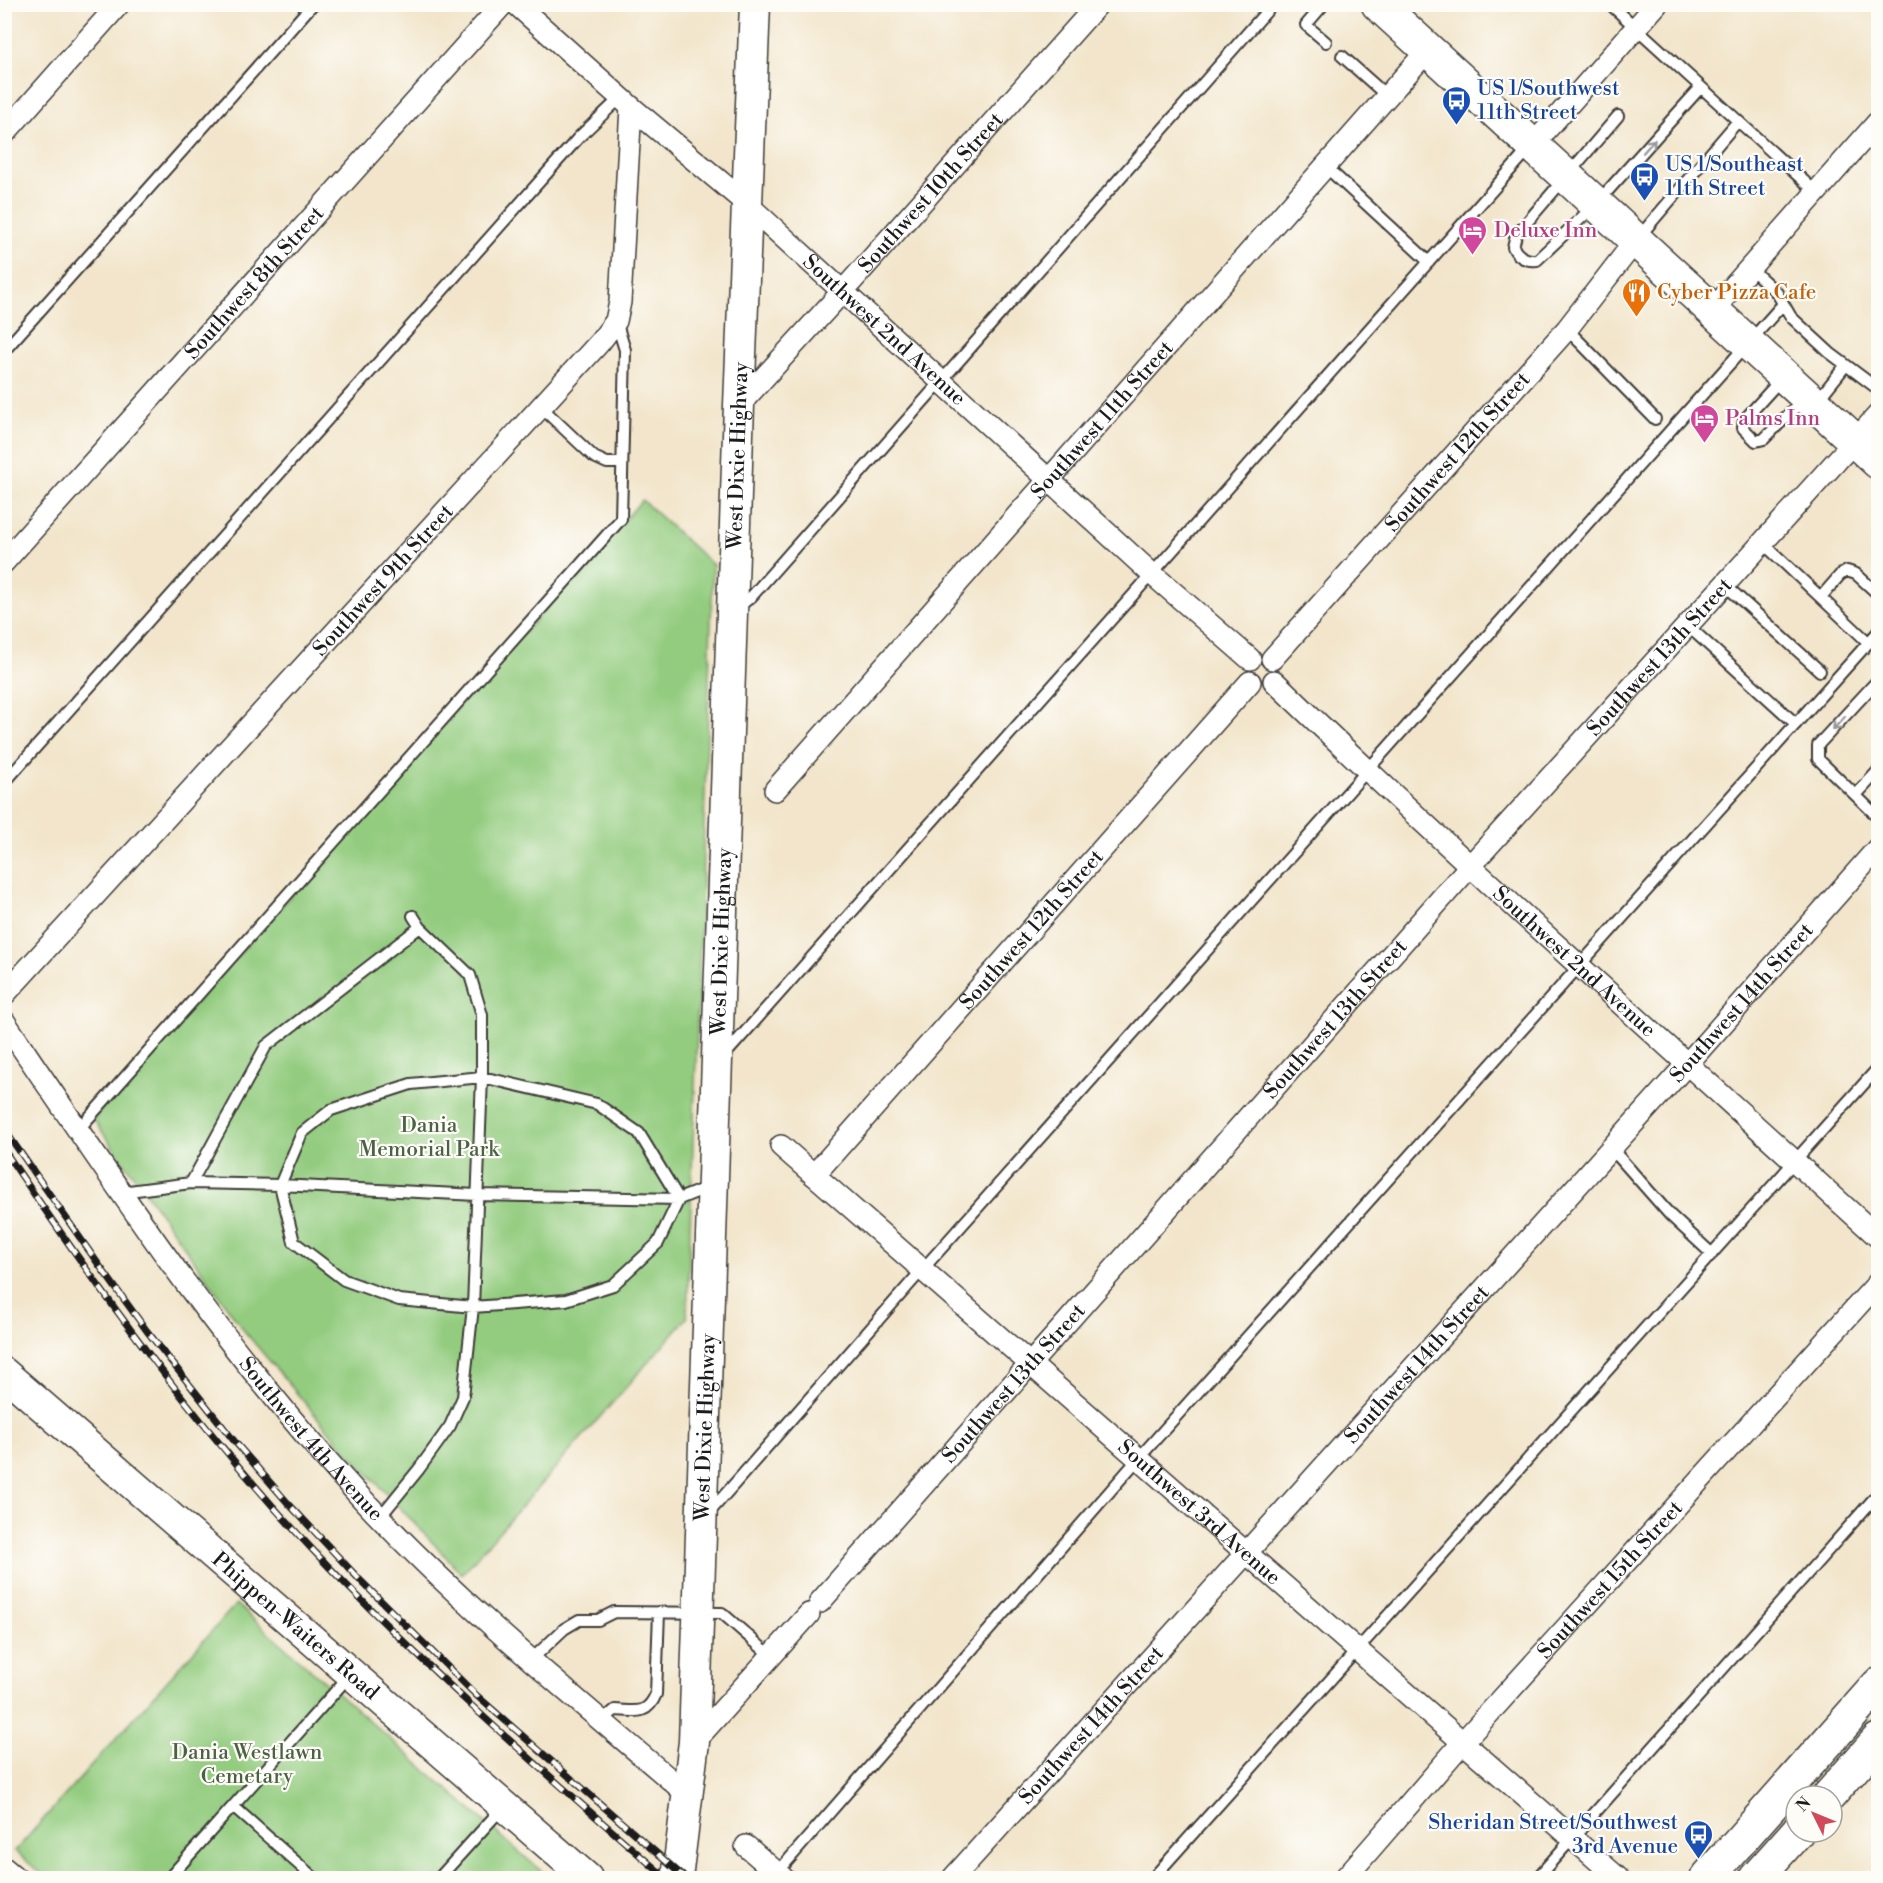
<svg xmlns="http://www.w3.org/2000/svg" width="1883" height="1883" font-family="'Libre Bodoni',serif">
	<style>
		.green { fill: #93cc7f; stroke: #58744e; stroke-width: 1.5 }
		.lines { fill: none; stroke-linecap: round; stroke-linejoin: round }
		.lane-casing { stroke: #3c3a36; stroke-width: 14 }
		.street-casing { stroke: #3c3a36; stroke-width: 24 }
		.secondary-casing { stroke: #3c3a36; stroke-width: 33 }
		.primary-casing { stroke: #3c3a36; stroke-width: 36 }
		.lane { stroke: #fff; stroke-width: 10 }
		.street { stroke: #fff; stroke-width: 21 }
		.secondary { stroke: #fff; stroke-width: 30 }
		.primary { stroke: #fff; stroke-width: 33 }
		.rail-casing { stroke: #1c1c1c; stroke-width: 7 }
		.rail { stroke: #fdfcf7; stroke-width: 4.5; stroke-dasharray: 14; stroke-linecap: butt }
		.oneway { stroke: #999 }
		.labels { text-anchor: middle; stroke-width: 4.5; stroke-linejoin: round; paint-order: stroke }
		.transit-label { font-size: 21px; fill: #164399; stroke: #fdfcf7; text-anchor: start }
		.street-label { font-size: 21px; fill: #1c1c1c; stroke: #fdfcf7 }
		.hotel-label { font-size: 21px; fill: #b23c85; stroke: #fdfcf7; text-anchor: start }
		.food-label { font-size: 21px; fill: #c56008; stroke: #fdfcf7; text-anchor: start }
		.park-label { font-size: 21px; fill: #4c6244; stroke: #fdfcf7 }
	</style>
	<rect width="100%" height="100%" fill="#fdfcf7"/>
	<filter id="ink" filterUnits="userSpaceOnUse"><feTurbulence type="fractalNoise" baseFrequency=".0167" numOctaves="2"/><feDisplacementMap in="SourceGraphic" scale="12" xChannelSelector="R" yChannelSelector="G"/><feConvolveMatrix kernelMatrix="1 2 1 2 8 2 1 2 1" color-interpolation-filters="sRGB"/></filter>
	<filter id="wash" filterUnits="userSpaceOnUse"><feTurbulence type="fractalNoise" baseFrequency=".008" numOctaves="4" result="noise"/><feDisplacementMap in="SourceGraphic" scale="24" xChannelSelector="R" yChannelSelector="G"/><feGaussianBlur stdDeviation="1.35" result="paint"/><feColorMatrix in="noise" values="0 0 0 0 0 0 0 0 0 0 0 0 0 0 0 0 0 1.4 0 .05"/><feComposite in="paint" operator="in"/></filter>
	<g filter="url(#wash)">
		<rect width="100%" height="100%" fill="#f2e5cb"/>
		<!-- green -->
		<path class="green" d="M642,500L713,565L687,1318L462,1574L338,1442L245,1332L93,1119Z
			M236,1604L549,1878H46L15,1851Z"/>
	</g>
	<g filter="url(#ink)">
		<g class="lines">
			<defs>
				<path id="lane" d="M1324,4L1306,25L1326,42
					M1610,4L1817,193
					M1342,56L1387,96
					M1618,116L1516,235L1513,247C1518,257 1526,261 1537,260L1595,205L1701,87
					M1325,166L1429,262
					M1638,238L1738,121
					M1750,268L1777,293L1791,317L1830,353L1878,389
					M1567,329L1655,419
					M4,351L313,4
					M1782,378L1744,420L1743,428L1756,441L1764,439L1805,398
					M1817,401L1846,365
					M541,407L594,457L607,463H622
					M1763,543L1869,643
					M1725,585L1820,671
					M1821,597L1840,575L1847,571L1856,574L1878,594
					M737,608L752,596L1273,4
					M1688,626L1796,724
					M1878,680L1818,745V759L1878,817
					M4,783L580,136L620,98
					M1856,795L1878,771
					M723,1057L1529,149
					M482,1077L597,1104L639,1133L679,1199L658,1243L613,1285L566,1300L473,1307L399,1300L344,1280L294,1242L280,1185L302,1133L331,1110L411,1084Z
					M78,1130L621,519L625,350L616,321
					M1611,1148L1670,1215L1712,1254
					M191,1183L266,1046L420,927
					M121,1192L191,1183L280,1185L477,1195L679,1199L711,1186
					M708,1514L922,1270L1783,304
					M380,1517L419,1469L450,1426L463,1397L473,1307L482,1077V1015L470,975L420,927L413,916
					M531,1660L564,1629L579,1620H598L614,1612L722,1613L771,1656
					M602,1721L615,1710C635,1711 647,1716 656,1694L659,1612
					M233,1806L314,1878
					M777,1873L1138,1459L1878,632
					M169,1878L350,1675
					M439,1878L503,1807
					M1153,1878L1878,1068
					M1537,1878L1878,1494"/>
				<g id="street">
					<path id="s1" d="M516,4L631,107L747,204L1152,574L1250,659"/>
					<path d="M4,134L119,4"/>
					<path d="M1532,146L1657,4"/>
					<path d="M1712,311L1878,122"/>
					<path id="s2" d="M739,405L843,291L1098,4"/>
					<path id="s3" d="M4,562L503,4"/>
					<path id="s4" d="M1272,659L1567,329L1636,240"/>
					<path id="s5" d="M1274,681C1471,871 1676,1053 1878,1237"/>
					<path id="s6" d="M775,790L1428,50"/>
					<path id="s7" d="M4,995L600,342L616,321L620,302L631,107"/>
					<path id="s8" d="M4,1021C117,1188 229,1357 367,1504C465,1609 578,1700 687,1794"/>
					<path id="s9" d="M781,1146L1618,1878"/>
					<path id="s10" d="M814,1175L1250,682"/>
					<path id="s11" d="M820,1602L1470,866L1878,415"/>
					<path d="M694,1742L809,1614"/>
					<path d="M746,1846L783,1878"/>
					<path d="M4,1868L16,1878"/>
					<path id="s12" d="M953,1878L1688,1063L1878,848"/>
					<path id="s13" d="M1345,1878L1463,1742L1878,1283"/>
				</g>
				<g id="secondary">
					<path id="s14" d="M4,1373L587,1878"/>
					<path id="s15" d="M677,1878L694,1742L739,405L755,4"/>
				</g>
				<path id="primary" d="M1378,4L1878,462
					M1829,1796L1878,1740
					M1707,1878L1878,1685
					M1756,1878L1797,1832"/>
			</defs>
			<!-- lane casing -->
			<use href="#lane" class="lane-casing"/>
			<!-- street casing -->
			<use href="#street" class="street-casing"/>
			<!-- secondary casing -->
			<use href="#secondary" class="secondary-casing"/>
			<!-- primary casing -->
			<use href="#primary" class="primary-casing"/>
			<!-- lane -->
			<use href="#lane" class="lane"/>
			<!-- street -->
			<use href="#street" class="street"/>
			<!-- secondary -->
			<use href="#secondary" class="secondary"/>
			<!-- primary -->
			<use href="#primary" class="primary"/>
			<defs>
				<path id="rail" d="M4,1129L99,1265L147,1331L235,1442L287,1502L358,1578L476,1695L685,1878
					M4,1150C98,1289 196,1425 310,1547C421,1665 544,1772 666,1878"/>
			</defs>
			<!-- rail casing -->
			<use href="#rail" class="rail-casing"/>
			<!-- rail -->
			<use href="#rail" class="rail"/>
		</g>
		<!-- one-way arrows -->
		<defs><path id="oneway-shaft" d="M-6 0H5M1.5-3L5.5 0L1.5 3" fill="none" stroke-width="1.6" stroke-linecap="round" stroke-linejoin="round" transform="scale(1.5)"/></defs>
		<g class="oneway">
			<use href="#oneway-shaft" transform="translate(1649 146) rotate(-48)"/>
			<use href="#oneway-shaft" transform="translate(1839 723) rotate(133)"/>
		</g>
	</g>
	<!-- icons -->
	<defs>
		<symbol id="bus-pin" viewBox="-11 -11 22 30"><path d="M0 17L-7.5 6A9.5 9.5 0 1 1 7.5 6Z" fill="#1a4fb4" stroke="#fdfcf7"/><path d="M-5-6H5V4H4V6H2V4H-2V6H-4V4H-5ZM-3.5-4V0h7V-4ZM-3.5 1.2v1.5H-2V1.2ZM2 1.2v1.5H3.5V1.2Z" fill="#fff"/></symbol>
		<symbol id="hotel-pin" viewBox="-11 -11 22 30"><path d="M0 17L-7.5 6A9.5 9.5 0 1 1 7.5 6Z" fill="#d1479c" stroke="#fdfcf7"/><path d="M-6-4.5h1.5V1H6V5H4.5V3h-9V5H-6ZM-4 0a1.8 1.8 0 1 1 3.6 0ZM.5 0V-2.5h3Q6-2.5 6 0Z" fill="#fff"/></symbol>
		<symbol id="restaurant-pin" viewBox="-11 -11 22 30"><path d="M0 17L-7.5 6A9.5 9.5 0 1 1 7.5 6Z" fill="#e8710a" stroke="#fdfcf7"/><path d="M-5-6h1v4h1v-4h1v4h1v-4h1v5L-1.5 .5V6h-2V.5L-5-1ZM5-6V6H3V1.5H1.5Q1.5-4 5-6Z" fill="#fff"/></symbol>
	</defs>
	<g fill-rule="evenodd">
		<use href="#bus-pin" x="1440" y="84" width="33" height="45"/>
		<use href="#bus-pin" x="1628" y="160" width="33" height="45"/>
		<use href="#hotel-pin" x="1456" y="214" width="33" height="45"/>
		<use href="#restaurant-pin" x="1620" y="276" width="33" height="45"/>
		<use href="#hotel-pin" x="1688" y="402" width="33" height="45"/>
		<use href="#bus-pin" x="1682" y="1818" width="33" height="45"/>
	</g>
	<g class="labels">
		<!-- transit labels -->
		<g class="transit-label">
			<text x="1477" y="95">US 1/Southwest<tspan x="1477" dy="24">11th Street</tspan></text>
			<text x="1665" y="171">US 1/Southeast<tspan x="1665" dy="24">11th Street</tspan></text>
			<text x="1678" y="1829" text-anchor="end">Sheridan Street/Southwest<tspan x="1678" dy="24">3rd Avenue</tspan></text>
		</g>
		<!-- street labels -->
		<g class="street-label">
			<text dy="7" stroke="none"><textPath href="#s2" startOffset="286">Southwest 10th Street</textPath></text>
			<text dy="7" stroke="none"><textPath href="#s3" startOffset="375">Southwest 8th Street</textPath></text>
			<text dy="7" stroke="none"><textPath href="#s1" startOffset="492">Southwest 2nd Avenue</textPath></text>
			<text dy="7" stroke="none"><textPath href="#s6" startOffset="494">Southwest 11th Street</textPath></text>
			<text dy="7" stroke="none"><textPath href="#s4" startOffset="278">Southwest 12th Street</textPath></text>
			<text dy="7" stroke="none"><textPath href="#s15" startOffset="1424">West Dixie Highway</textPath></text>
			<text dy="7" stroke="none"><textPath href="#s7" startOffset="562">Southwest 9th Street</textPath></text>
			<text dy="7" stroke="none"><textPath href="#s11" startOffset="1264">Southwest 13th Street</textPath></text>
			<text dy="7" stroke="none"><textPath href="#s10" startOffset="328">Southwest 12th Street</textPath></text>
			<text dy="7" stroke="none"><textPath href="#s15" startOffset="938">West Dixie Highway</textPath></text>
			<text dy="7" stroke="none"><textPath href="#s5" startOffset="411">Southwest 2nd Avenue</textPath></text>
			<text dy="7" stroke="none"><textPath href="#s12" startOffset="1178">Southwest 14th Street</textPath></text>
			<text dy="7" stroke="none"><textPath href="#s11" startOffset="778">Southwest 13th Street</textPath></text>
			<text dy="7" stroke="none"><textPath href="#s12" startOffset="692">Southwest 14th Street</textPath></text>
			<text dy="7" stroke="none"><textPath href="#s11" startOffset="292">Southwest 13th Street</textPath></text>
			<text dy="7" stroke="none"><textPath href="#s15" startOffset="452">West Dixie Highway</textPath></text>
			<text dy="7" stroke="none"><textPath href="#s8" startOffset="519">Southwest 4th Avenue</textPath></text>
			<text dy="7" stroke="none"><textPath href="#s9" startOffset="556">Southwest 3rd Avenue</textPath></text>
			<text dy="7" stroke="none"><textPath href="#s13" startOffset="399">Southwest 15th Street</textPath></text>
			<text dy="7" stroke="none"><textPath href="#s14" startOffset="386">Phippen-Waiters Road</textPath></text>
			<text dy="7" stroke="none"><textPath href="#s12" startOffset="206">Southwest 14th Street</textPath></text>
		</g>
		<!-- hotel labels -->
		<g class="hotel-label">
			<text x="1494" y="237">Deluxe Inn</text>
			<text x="1725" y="425">Palms Inn</text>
		</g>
		<!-- food labels -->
		<g class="food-label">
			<text x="1657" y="299">Cyber Pizza Cafe</text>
		</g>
		<!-- park labels -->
		<g class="park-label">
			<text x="429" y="1132">Dania<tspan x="429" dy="24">Memorial Park</tspan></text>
			<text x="247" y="1759">Dania Westlawn<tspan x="247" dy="24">Cemetary</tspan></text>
		</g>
	</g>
	<!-- margin -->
	<rect width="1883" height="1883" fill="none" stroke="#fdfcf7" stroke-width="24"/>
	<!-- north arrow -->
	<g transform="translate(1814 1814) rotate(313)"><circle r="28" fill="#fdfcf7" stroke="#a3a29f" stroke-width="1.5"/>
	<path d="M0-4.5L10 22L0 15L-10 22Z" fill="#d1495b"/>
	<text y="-9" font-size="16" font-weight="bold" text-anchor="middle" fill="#1c1c1c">N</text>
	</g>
</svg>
